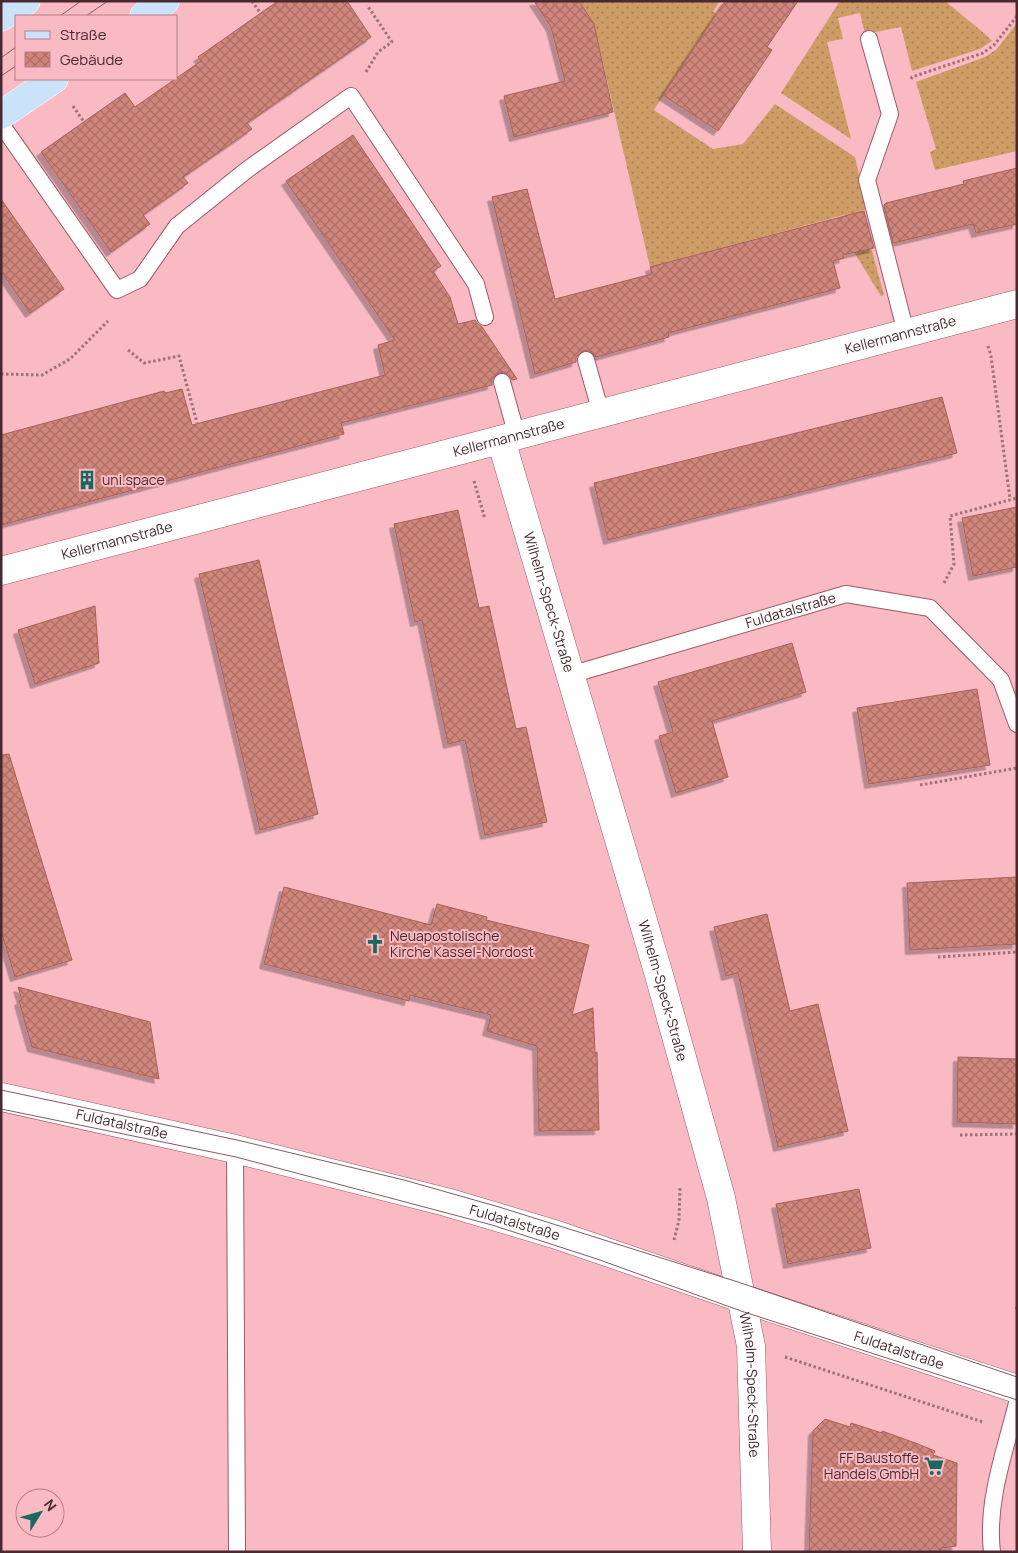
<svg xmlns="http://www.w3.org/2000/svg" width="1018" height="1553" font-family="Manrope,sans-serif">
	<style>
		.grass { fill: url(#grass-dots) }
		.building { fill: url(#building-cross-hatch); stroke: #a76158; filter: url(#shadow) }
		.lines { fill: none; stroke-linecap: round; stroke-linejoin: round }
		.service-casing { stroke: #9e5966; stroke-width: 18 }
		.minor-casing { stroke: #9e5966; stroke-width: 29 }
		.secondary-casing { stroke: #9e5966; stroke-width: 29 }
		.primary-casing { stroke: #fff; stroke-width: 29 }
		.path { stroke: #9e7077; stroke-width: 3; stroke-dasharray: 2.5 2.5; stroke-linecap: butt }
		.service { stroke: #fff; stroke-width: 16 }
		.minor { stroke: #fff; stroke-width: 28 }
		.secondary { stroke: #fff; stroke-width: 28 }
		.primary { stroke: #cae3fb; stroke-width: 28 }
		.tram { stroke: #845a61; stroke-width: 1 }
		.labels { text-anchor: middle; stroke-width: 4; stroke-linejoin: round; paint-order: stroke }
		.street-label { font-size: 14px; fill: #48292f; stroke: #f9bac3 }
		.poi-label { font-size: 14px; fill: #48292f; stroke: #f9bac3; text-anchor: start }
	</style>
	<defs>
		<pattern id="grass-dots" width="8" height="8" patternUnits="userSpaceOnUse" patternTransform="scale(1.25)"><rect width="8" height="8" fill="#ce9c65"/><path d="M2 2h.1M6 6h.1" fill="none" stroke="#a97f54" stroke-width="1.8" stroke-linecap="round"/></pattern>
		<pattern id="building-cross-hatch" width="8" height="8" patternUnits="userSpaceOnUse" patternTransform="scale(1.25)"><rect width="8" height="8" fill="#d0867b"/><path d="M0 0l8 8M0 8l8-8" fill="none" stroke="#ab6e65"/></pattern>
		<filter id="shadow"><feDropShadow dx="-4.5" dy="4.5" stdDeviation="0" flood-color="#0004"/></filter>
	</defs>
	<rect width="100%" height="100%" fill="#f9bac3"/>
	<!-- grass -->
	<path class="grass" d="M579,1H720L713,12L717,14L654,110L713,149L743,144L775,104L855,157L867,209L861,211L884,295L881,296L854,252L844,215L650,267L594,24Z
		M840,1H945L985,34L992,41L980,49L912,71L901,27L865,34L860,13L838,18L843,39L827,42L851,139L781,93Z
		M1017,23V151L935,170L930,152L936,149L916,82L985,57L997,49Z"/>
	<!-- building -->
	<path class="building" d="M278,1H347L371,37L247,123L252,129L183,177L188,183L143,215L150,224L111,252L41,152L125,93L135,107L201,61L198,57Z
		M534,1H579L594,24L613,112L514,137L504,96L565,81L551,27Z
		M725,1H798L767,47L772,50L718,131L663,95Z
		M353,135L441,266L433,271L450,297L458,324L475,320L478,324L482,327L517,379L512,380L509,375L504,372L499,373L492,379V385L341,423L344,434L1,525V435L164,391L165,393L182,389L192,425L385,375L378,345L395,340L286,181Z
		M1017,168V224L976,233L973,224L893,243L884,205L886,203L964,184L963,181Z
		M527,189L555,299L652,274L650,267L864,211L874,248L843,255L844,258L833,261L840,288L668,333L669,337L596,357L589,350L583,351L576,357V362L535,374L492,197Z
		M1,199L64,289L30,313L1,271Z
		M942,397L957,453L608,540L594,483Z
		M1017,507V567L973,576L962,518Z
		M458,510L479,608L489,606L516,729L526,727L547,822L485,835L465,740L448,744L422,620L415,622L394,524Z
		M259,560L318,814L260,830L199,574Z
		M95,606L99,663L35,684L18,630Z
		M792,643L806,692L712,721L728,777L676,793L659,736L673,732L658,682Z
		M977,689L990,765L869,784L857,708Z
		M9,754L72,960L15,977L1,931V755Z
		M1017,877V944L910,950L907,883Z
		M284,887L431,925L437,904L487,917L486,920L589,945L572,1015L593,1008L595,1053L597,1052L599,1130L539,1131L537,1046L487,1031L491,1015L410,995L409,1001L264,964Z
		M767,914L790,1011L818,1004L848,1131L778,1147L738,973L726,976L714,927Z
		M18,987L150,1022L159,1079L32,1047L19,1001L22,1000Z
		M958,1057L1017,1059V1124L957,1122Z
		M859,1189L871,1248L788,1264L776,1204Z
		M825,1419L850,1427L851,1423L882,1433V1431L918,1444L935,1451L933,1455L957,1463L956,1546L941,1548V1552H809L813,1431Z"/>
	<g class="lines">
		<defs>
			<g id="service">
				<path d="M869,39L890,114L867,180L906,333"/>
				<path d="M1,124L117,290L140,279L177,226L248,169L351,96L476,284L485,317"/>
				<path d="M586,360L601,413"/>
				<path d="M502,382L517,436"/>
				<path id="s1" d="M570,675L846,594L930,608L1001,680L1017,724"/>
				<path d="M235,1149L237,1552"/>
				<path d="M992,1552C986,1502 1005,1451 1017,1403"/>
			</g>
			<g id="minor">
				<path id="s2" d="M501,440L659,975L721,1198L751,1346L757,1552"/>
				<path id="s3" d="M1,571L1017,304"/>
			</g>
			<g id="secondary">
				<path id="s4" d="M1,1097L235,1149L446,1202L554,1234L741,1298L1017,1389"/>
			</g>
			<path id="primary" d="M144,16L165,1
				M1,17L26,1
				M1,115L54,79"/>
		</defs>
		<!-- service casing -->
		<use href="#service" class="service-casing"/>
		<!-- minor casing -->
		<use href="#minor" class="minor-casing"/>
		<!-- secondary casing -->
		<use href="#secondary" class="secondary-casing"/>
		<!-- primary casing -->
		<use href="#primary" class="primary-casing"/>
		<!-- path -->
		<path class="path" d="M252,1L261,14
			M366,72L378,52L392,42L367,5
			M911,79L912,77L983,53L994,45L1017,16
			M73,106L84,122
			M988,346L991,356L1010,499
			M128,350L144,363L179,356L197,423
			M1,374L42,375L70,359L108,321
			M474,481L485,519
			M944,583L954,564L950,516L1017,498
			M920,785L1017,768
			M938,957L1017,952
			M960,1135L1017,1134
			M674,1240L679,1220L680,1187
			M1015,1308H1017
			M785,1357L983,1422"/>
		<!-- service -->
		<use href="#service" class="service"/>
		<!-- minor -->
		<use href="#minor" class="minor"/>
		<!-- secondary -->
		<use href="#secondary" class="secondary"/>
		<!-- primary -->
		<use href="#primary" class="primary"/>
		<!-- tram -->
		<path class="tram" d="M60,16L81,1
			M86,16L108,1
			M1,58L16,47
			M1,76L16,66
			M1,1090L237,1140L404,1180L499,1207L738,1282L1017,1377
			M1,1109L236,1157L492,1225L597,1259L744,1312L1017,1400"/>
	</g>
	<!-- icons -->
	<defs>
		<symbol id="building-bare" viewBox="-9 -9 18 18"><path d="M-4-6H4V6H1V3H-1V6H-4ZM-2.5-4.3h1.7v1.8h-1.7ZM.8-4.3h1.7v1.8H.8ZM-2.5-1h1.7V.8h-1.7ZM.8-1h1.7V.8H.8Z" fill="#1b6762" stroke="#f9bac3" stroke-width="2.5" paint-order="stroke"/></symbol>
		<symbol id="church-bare" viewBox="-9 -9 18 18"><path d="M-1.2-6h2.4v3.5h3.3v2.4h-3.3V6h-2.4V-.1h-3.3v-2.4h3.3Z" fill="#1b6762" stroke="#f9bac3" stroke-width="2.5" paint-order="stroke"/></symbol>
		<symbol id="supermarket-bare" viewBox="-9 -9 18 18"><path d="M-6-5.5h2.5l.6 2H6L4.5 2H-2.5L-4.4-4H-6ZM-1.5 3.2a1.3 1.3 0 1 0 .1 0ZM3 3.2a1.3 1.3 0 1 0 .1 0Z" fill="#1b6762" stroke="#f9bac3" stroke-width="2.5" paint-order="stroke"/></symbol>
	</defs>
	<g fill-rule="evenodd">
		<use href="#building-bare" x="73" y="466" width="28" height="28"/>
		<use href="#church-bare" x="361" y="930" width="28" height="28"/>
		<use href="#supermarket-bare" x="920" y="1452" width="28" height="28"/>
	</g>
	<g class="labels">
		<!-- street labels -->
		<g class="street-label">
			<text dy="5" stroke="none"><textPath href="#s3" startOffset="930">Kellermannstraße</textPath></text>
			<text dy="5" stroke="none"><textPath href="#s3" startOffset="525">Kellermannstraße</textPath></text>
			<text dy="5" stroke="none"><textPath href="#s3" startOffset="120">Kellermannstraße</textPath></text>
			<text dy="5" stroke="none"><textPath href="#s2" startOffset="169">Wilhelm-Speck-Straße</textPath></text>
			<text dy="5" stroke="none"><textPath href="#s1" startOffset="230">Fuldatalstraße</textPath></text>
			<text dy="5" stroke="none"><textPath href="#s2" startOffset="574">Wilhelm-Speck-Straße</textPath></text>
			<text dy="5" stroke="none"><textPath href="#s4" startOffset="124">Fuldatalstraße</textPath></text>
			<text dy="5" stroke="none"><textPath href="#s4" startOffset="529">Fuldatalstraße</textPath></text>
			<text dy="5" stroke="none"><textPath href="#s4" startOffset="934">Fuldatalstraße</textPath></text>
			<text dy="5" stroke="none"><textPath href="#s2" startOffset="979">Wilhelm-Speck-Straße</textPath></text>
		</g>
		<!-- poi labels -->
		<g class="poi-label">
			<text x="102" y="485">uni.space</text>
			<text x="390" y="941">Neuapostolische<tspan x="390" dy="16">Kirche Kassel-Nordost</tspan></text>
			<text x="919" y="1463" text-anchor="end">FF Baustoffe<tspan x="919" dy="16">Handels GmbH</tspan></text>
		</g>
	</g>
	<!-- border -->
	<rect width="1018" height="1553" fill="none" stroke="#48292f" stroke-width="5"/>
	<!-- legend -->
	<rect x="15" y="15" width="162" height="65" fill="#f9bac3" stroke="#b28088"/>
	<rect x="25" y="31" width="25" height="8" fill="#cae3fb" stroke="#b28088"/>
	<text x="60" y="40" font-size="15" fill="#48292f">Straße</text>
	<rect x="25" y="52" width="25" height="15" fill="url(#building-cross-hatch)" stroke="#b28088"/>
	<text x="60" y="65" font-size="15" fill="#48292f">Gebäude</text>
	<!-- north arrow -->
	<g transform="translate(40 1513) rotate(53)"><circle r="24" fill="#f9bac3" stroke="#b28088"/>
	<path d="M0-4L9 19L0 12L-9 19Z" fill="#1b6762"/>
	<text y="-8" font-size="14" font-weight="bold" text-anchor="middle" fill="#48292f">N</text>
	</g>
</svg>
